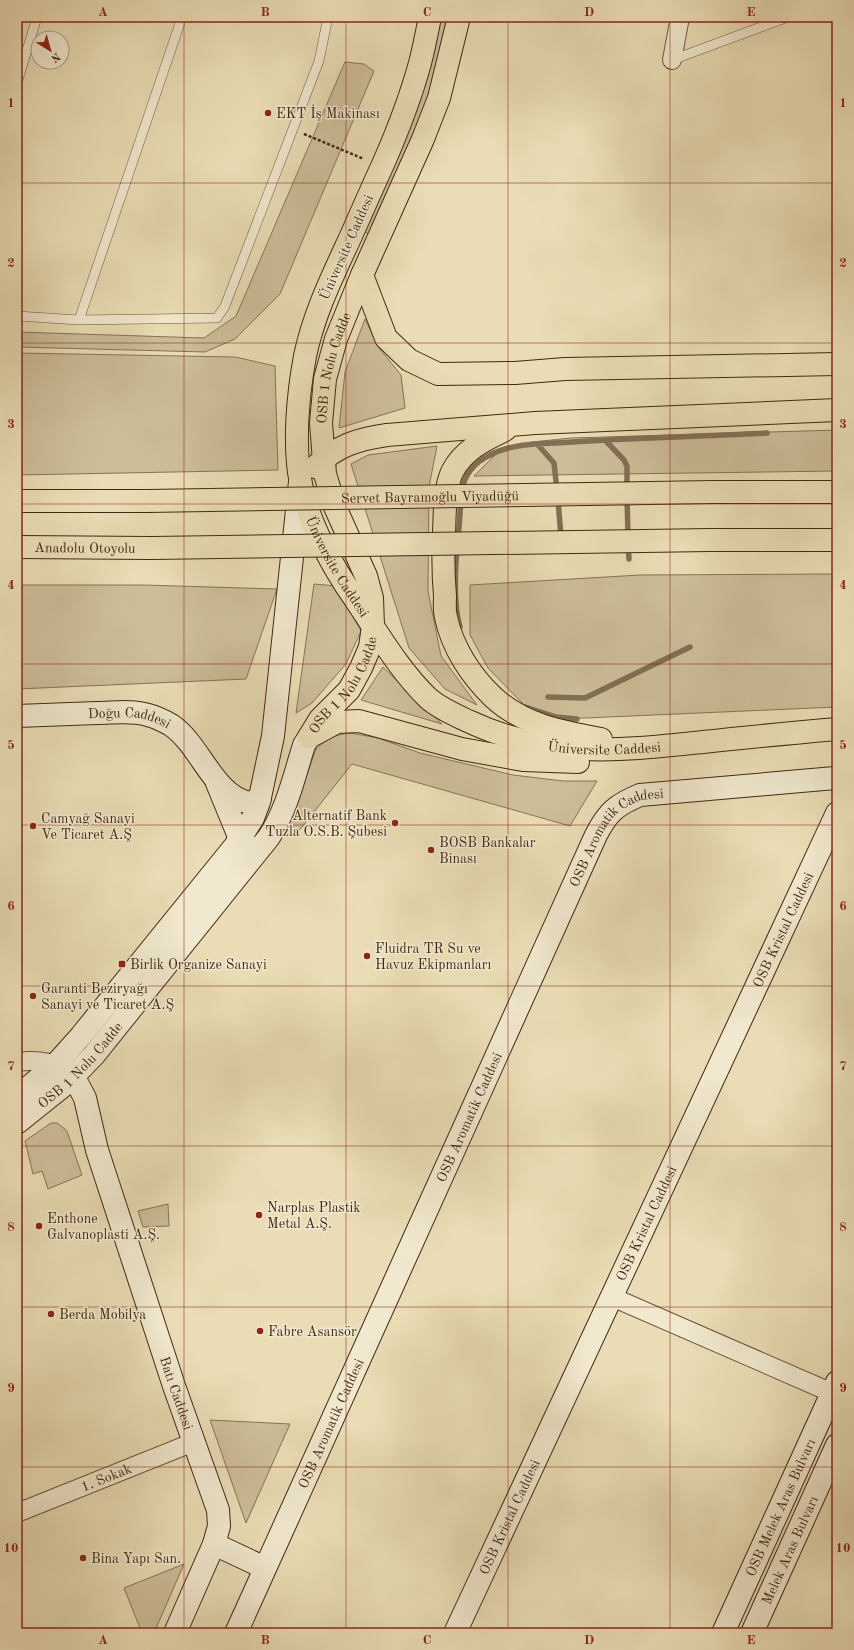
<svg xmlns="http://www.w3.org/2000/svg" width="854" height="1650" font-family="'Old Standard TT',serif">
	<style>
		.green { fill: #cdbe9a; stroke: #867357 }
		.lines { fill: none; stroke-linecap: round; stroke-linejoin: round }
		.stream { stroke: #836f54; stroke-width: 5.5 }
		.lane-casing { stroke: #6a553c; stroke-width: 10 }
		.street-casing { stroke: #6a553c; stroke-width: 20 }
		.secondary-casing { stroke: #402814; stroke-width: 24 }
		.primary-casing { stroke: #402814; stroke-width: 24 }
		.highway-casing { stroke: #402814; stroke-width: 24 }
		.path { stroke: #402814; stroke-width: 2.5; stroke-dasharray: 3 2; stroke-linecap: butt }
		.lane { stroke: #f1e9cf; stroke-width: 9 }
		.street { stroke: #f1e9cf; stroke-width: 18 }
		.secondary { stroke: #f1e9cf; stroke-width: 22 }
		.primary { stroke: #eaddb5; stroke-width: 22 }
		.highway { stroke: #eaddb5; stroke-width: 22 }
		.highway-bridge-casing { stroke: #402814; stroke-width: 24; stroke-linecap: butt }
		.highway-bridge { stroke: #eaddb5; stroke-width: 22 }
		.grid { fill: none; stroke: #8f2418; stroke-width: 1; stroke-opacity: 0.55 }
		.poi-dot { fill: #8f2418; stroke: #f1e9cf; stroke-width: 1.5 }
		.labels { text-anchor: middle; stroke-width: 3; stroke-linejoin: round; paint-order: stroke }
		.poi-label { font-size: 14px; fill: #402814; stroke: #f1e9cf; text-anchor: start }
		.street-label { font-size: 14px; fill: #402814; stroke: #f1e9cf }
		.neatline { fill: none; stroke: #8f2418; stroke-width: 1.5 }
		.grid-label { font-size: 13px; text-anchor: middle; font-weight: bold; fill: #8f2418 }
	</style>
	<rect width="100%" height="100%" fill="#eaddb5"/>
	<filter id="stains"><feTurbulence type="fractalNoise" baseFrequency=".005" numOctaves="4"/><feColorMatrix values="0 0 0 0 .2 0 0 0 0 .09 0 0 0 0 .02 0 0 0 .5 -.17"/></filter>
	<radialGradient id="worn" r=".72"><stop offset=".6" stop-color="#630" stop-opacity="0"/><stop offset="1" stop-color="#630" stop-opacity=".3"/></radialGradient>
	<!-- green -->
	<path class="green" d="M440,17H449L429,93L421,117L370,234L362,231Z
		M345,62L364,64L374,71L280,294L235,339L205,352L17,347V332L204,338L236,316Z
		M365,319L379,348L401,375L405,408L339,428L345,372Z
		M17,353L235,357L275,366L278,470L17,475Z
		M837,430V471L474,476L500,450L532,442L571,438Z
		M437,446L429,487L428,591L441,656L477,705L445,689L409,648L351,464L368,455Z
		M837,574V707L562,719L523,704L488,668L470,635V585L640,575Z
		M314,584L336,586L361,631L346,664L312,703L296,713Z
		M17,585H143L277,589L246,679L17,689Z
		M383,667L442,724L361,700Z
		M350,733L378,738L420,753L513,775L563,781H597L570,826L352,764L294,837L286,831L316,749C328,738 334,735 350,733Z
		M51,1123H57L66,1130L68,1134L82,1175L48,1189L42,1171L33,1174L25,1141Z
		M168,1204L169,1226L143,1227L138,1211Z
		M210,1420L290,1424L246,1523Z
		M184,1564L154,1633H142L124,1588Z"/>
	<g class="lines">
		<!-- stream -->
		<path class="stream" d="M605,440L624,460L627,466V488
			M538,445L554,463L557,491
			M462,492C463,475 475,462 490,455C514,442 546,444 573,442C638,438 702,436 767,433
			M627,497L628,536
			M558,500L561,537
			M458,540L461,500
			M628,545L629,559
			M457,548C455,572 453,604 460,627
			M548,697L585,698L690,647
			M525,707L556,717L577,719"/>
		<defs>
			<path id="lane" d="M672,60L788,17
				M17,83L37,17
				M17,316L79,320L217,318L225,306L319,61L328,17
				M79,320L182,17"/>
			<g id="street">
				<path d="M672,60L680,17"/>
				<path d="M17,1062C33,1060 50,1061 63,1069"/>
				<path d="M612,1297L837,1395"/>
				<path id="s1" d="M17,1513L194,1442"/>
			</g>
			<g id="secondary">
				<path id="s2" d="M17,716C44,715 70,714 97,713C113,713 132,710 148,715C156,717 164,721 171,725C201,745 213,796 250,803L260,798"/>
				<path d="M217,783L240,839L248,846"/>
				<path id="s3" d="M63,1069L76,1081L85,1098L97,1150L174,1386L218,1510L219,1526L214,1544L175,1633"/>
				<path d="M17,1097L55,1065L81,1036L235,846L253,818L259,802L273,736L300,482"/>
				<path id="s4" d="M17,1123L67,1083L94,1055L269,837C287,809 294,777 304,745L309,737"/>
				<path d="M214,1544L265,1568"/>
				<path id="s5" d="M236,1633L596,835C608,812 616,805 640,795L835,778L837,779"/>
				<path id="s6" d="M455,1633L837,813"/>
				<path id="s7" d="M723,1633L837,1382"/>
				<path id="s8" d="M752,1633L837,1445"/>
			</g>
			<g id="primary">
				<path id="s9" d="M430,17C427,32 424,48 420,63C411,96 398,130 384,162C373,186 362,211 351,236C333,275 314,313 305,356C298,394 293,445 301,484C308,522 333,568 355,599C378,633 399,670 428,698C439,708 455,715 468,721C549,759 618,751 703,742C748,737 792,733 837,729"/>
				<path d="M362,275L386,338L409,360L438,374L515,373L565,369L837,364"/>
				<path d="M505,430C484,440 463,450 452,472C444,490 445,513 444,532C443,554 443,574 445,596C445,603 444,610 446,617C452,647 471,676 493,697C523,725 562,732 601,739"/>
				<path d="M315,467C336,446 358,439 387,435L535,423L837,410"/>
				<path d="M313,735L337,722L359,721L462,749L523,760L578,762"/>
				<path id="s10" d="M309,737L320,719L349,690L361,668L370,647L373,626L372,598L366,576L335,507L325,474L321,423L325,379L336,339L362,275L423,139L439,98L459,17"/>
			</g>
			<g id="highway">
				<path d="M713,492H837"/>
				<path d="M17,501H147"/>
				<path d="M710,540H837"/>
				<path id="s11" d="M17,547L152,548"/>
			</g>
		</defs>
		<!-- lane casing -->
		<use href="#lane" class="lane-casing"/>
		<!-- street casing -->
		<use href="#street" class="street-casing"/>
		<!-- secondary casing -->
		<use href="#secondary" class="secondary-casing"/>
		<!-- primary casing -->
		<use href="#primary" class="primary-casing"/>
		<!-- highway casing -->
		<use href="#highway" class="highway-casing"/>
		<!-- path -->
		<path class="path" d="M304,134L364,159"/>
		<!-- lane -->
		<use href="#lane" class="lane"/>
		<!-- street -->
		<use href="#street" class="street"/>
		<!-- secondary -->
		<use href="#secondary" class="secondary"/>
		<!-- primary -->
		<use href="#primary" class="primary"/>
		<!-- highway -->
		<use href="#highway" class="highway"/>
		<defs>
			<g id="highway-bridge">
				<path id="s12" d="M147,501L713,492"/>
				<path d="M152,548L710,540"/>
			</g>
		</defs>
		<!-- highway-bridge casing -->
		<use href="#highway-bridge" class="highway-bridge-casing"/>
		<!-- highway-bridge -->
		<use href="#highway-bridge" class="highway-bridge"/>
	</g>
	<!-- grid -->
	<path class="grid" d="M184,17V1633M346,17V1633M508,17V1633M670,17V1633M17,183H837M17,343H837M17,504H837M17,664H837M17,825H837M17,986H837M17,1146H837M17,1307H837M17,1467H837"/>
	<!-- markers -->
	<g class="poi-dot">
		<circle cx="268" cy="113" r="4"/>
		<circle cx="395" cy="823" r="4"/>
		<circle cx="33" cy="826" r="4"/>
		<circle cx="431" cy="850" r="4"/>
		<circle cx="367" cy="956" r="4"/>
		<rect x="118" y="960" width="8" height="8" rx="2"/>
		<circle cx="33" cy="996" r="4"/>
		<circle cx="259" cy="1215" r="4"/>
		<circle cx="39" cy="1226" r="4"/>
		<circle cx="51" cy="1314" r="4"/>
		<circle cx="260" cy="1331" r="4"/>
		<circle cx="83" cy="1558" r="4"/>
	</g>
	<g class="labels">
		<!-- poi labels -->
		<g class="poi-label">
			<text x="276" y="118">EKT İş Makinası</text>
			<text x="387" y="820" text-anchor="end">Alternatif Bank<tspan x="387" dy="16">Tuzla O.S.B. Şubesi</tspan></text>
			<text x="41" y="823">Camyağ Sanayi<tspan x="41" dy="16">Ve Ticaret A.Ş</tspan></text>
			<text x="439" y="847">BOSB Bankalar<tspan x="439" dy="16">Binası</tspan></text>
			<text x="375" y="953">Fluidra TR Su ve<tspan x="375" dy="16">Havuz Ekipmanları</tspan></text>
			<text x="130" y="969">Birlik Organize Sanayi</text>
			<text x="41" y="993">Garanti Beziryağı<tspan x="41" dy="16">Sanayi ve Ticaret A.Ş</tspan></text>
			<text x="267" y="1212">Narplas Plastik<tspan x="267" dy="16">Metal A.Ş.</tspan></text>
			<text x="47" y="1223">Enthone<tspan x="47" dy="16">Galvanoplasti A.Ş.</tspan></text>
			<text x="59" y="1319">Berda Mobilya</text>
			<text x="268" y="1336">Fabre Asansör</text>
			<text x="91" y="1563">Bina Yapı San.</text>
		</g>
		<!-- street labels -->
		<g class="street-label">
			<text transform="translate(346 247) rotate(-66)" y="5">Üniversite Caddesi</text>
			<text dy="5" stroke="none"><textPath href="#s10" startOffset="400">OSB 1 Nolu Cadde</textPath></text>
			<text dy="5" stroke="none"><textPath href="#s12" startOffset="283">Servet Bayramoğlu Viyadüğü</textPath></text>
			<text dy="5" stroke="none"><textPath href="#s11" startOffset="68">Anadolu Otoyolu</textPath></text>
			<text dy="5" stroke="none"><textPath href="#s9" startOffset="582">Üniversite Caddesi</textPath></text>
			<text dy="5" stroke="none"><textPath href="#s10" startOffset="63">OSB 1 Nolu Cadde</textPath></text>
			<text dy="5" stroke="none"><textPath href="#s2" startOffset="113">Doğu Caddesi</textPath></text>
			<text dy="5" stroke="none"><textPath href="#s9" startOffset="929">Üniversite Caddesi</textPath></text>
			<text dy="5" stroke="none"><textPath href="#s5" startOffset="890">OSB Aromatik Caddesi</textPath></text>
			<text dy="5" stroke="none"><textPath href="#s6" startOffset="776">OSB Kristal Caddesi</textPath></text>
			<text dy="5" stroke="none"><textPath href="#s4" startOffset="86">OSB 1 Nolu Cadde</textPath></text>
			<text dy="5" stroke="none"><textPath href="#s5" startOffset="566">OSB Aromatik Caddesi</textPath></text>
			<text dy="5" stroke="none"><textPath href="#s6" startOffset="452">OSB Kristal Caddesi</textPath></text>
			<text dy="5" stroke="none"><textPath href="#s3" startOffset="346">Batı Caddesi</textPath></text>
			<text dy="5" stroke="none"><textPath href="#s5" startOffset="230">OSB Aromatik Caddesi</textPath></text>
			<text dy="5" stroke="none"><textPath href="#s1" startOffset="96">1. Sokak</textPath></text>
			<text dy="5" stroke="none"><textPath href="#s7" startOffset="138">OSB Melek Aras Bulvarı</textPath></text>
			<text dy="5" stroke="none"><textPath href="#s6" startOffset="128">OSB Kristal Caddesi</textPath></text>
			<text dy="5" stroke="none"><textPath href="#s8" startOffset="91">Melek Aras Bulvarı</textPath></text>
		</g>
	</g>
	<!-- margin -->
	<rect width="854" height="1650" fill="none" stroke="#eaddb5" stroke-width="44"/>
	<!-- north arrow -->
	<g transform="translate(50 50) rotate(143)"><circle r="19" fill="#f1e9cf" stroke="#aa9c84"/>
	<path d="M0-3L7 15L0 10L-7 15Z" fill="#8f2418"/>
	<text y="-6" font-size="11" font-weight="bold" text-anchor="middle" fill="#402814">N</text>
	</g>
	<rect x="22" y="22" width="810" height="1606" class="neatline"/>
	<g class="grid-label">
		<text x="103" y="16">A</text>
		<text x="265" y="16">B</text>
		<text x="427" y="16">C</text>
		<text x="589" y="16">D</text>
		<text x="751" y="16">E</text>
		<text x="11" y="107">1</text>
		<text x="843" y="107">1</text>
		<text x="11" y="267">2</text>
		<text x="843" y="267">2</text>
		<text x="11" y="428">3</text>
		<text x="843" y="428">3</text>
		<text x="11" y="589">4</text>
		<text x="843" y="589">4</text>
		<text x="11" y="749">5</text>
		<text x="843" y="749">5</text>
		<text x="11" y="910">6</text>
		<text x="843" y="910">6</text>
		<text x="11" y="1070">7</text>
		<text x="843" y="1070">7</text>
		<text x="11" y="1231">8</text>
		<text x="843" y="1231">8</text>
		<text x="11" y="1392">9</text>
		<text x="843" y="1392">9</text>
		<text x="11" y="1552">10</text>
		<text x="843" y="1552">10</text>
		<text x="103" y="1644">A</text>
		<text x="265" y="1644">B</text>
		<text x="427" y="1644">C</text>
		<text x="589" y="1644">D</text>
		<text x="751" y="1644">E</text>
	</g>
	<rect width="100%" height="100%" filter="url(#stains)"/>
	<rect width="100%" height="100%" fill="url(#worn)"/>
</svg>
